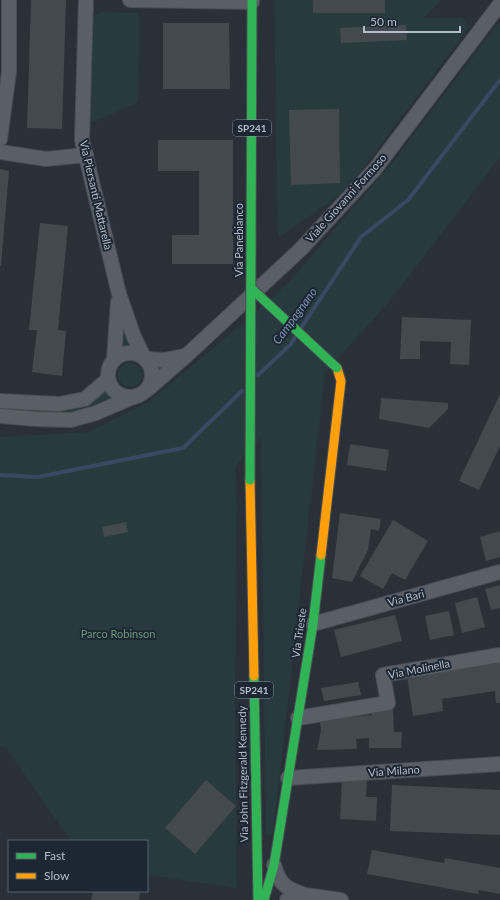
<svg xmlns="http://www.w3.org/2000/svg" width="500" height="900" viewBox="0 0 500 900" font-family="Lato,sans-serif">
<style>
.green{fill:#273a3e}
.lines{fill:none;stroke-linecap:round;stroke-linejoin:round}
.stream{stroke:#384963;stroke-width:4}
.building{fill:#444950}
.street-casing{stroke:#484c53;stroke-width:16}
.fast-casing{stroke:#484c53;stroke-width:11}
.slow-casing{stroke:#484c53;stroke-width:11}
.street{stroke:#5a5e66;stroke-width:14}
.fast{stroke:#30b455;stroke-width:9}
.slow{stroke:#ff9f0a;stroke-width:9}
.fast-bridge-casing{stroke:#484c53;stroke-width:11;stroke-linecap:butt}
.fast-bridge{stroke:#30b455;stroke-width:9}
.labels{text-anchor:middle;stroke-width:4;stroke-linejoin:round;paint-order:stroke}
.shield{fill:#1d2633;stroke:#878f9c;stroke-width:1}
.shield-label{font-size:10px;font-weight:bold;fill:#b4bcc9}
.street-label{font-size:11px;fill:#b4bcc9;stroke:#1d2633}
.park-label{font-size:11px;fill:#6b9a76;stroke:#1d2633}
.water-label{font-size:12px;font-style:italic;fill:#7c92b1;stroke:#1d2633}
</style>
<rect width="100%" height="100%" fill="#2a3038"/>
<g class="green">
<path d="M274,0H441L424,18H462L469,27L360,172L337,197L278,238Z"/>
<path d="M103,12L139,13L138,102L94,122L89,119L92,21C94,15 97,13 103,12Z"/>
<path d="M500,21V157L392,298L325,373L273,832L269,837L266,834L261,438L235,467L237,504L235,689L237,888L147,875V841H71L6,748L0,746V437L89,432L150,401L237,328L287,284L393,162Z"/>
<path d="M121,309L139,352L128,350L119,353Z"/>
<circle cx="130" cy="375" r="12"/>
<path d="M106,385L112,393L121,398L70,415L0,413V404L59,407Z"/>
</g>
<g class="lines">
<g class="stream">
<path d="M301,328L361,237L408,200L500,80"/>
<path d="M258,375L291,344L295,337"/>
<path d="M0,475L38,477L183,448L242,391"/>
</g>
</g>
<g class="building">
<path d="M31,0H66L62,129L27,128Z"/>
<rect x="313" y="0" width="72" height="13"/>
<path d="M163,23H229L230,89H163Z"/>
<path d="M406,25L407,40L341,43L340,28Z"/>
<path d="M339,109L340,183L291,185L289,110Z"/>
<path d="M158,140H233V264H172V235H199V171H158Z"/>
<path d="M0,169L9,171L1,266H0Z"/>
<path d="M40,223L68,226L58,330L66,331L62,376L32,372L37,330H29Z"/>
<path d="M402,317L471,320L469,365L450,364L451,342L420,341V359H400Z"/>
<path d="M500,394V446L479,490L459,481Z"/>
<path d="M381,398L448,403V409L429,428L379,419Z"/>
<path d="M350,444L389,450L386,471L347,465Z"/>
<path d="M340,513L381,519L379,531L371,529L368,550L352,582L332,578Z"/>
<path d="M393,520L428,541L405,580L392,573L383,589L360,576Z"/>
<path d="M126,522L128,532L104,537L102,527Z"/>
<path d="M500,531V557L486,561L480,537Z"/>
<path d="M500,585V608L491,610L485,589Z"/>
<path d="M477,597L485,627L462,633L455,603Z"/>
<path d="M449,611L454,635L430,640L425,616Z"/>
<path d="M395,615L402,641L341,657L334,630Z"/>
<path d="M500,662V703H496L495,691L442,699L443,711L413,716L407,676Z"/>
<path d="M358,682L361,695L324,701L321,688Z"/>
<path d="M393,709L394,732H402L401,748H369V738L356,739L357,749L317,750L321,731L320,720L372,715V711Z"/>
<path d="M342,779L367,780L366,797H377L376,821L340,819Z"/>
<path d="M206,780L236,806L195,854L165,828Z"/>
<path d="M392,785L500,790V835L390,831Z"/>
<path d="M372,850L444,863L445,858L500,868V894L479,890L478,894L367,874Z"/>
<path d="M93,891H131L140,893L139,900H91Z"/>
</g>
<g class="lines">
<defs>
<g id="street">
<path d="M86,0L82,140L119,294L134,337L144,357"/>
<path d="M130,0L252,2"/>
<path d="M0,139L9,72V0"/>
<path d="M0,152L46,159L86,155"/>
<circle cx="130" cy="375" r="22"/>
<path d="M114,359L118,302"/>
<path d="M145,359L164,360L185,356"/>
<path d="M147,390L187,355L301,249L375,169L500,4"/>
<path d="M0,401L59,404L85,399L108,379"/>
<path d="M0,416L36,419L71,420L96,413L133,397"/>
<path d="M313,624L500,572"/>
<path d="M298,718L388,703L383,675L500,655"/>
<path d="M288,778L500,764"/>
<path d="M274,865C280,885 285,888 305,895"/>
<path d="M287,900L305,895L341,900"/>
</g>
<g id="fast">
<path d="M251,255L252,0"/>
<path d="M254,676L258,900"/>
<path d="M264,900L274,865L313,624L321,555"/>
</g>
<g id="slow">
<path d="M250,480L254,676"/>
<path d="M321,555L341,381L337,368"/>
</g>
</defs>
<use href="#street" class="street-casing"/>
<use href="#fast" class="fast-casing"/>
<use href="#slow" class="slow-casing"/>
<use href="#street" class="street"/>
<use href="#fast" class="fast"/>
<use href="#slow" class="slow"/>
<defs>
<g id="fast-bridge">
<path d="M251,288L337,368"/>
<path d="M250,480L251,255"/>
</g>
</defs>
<use href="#fast-bridge" class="fast-bridge-casing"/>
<use href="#fast-bridge" class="fast-bridge"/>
</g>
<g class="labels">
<g class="shield">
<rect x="233" y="120" width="38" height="16" rx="3"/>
<rect x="235" y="682" width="38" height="16" rx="3"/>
</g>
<g class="shield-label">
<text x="252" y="132">SP241</text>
<text x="254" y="694">SP241</text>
</g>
<g class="street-label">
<text transform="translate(96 195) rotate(77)" y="4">Via Piersanti Mattarella</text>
<text transform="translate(346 198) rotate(-48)" y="4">Viale Giovanni Formoso</text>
<text transform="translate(239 240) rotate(-90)" y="4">Via Panebianco</text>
<text transform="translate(406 598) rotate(-15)" y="4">Via Bari</text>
<text transform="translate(299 633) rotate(-82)" y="4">Via Trieste</text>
<text transform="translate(419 669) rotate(-11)" y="4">Via Molinella</text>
<text transform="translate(394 771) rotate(-4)" y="4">Via Milano</text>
<text transform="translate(243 774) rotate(-91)" y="4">Via John Fitzgerald Kennedy</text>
</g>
<g class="park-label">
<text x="118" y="638">Parco Robinson</text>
</g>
<g class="water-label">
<text transform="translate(295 316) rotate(-54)" y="4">Campagnano</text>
</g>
</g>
<rect x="8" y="840" width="140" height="52" fill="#1d2633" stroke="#59626f"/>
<rect x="16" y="853" width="20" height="6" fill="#30b455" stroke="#59626f"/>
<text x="44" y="860" font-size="12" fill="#b4bcc9">Fast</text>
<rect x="16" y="873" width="20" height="6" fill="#ff9f0a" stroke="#59626f"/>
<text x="44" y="880" font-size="12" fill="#b4bcc9">Slow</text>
<path d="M364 26v6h96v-6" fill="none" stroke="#b4bcc9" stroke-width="2"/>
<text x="370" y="26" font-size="12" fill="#b4bcc9" stroke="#1d2633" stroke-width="3" paint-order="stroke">50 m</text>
</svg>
